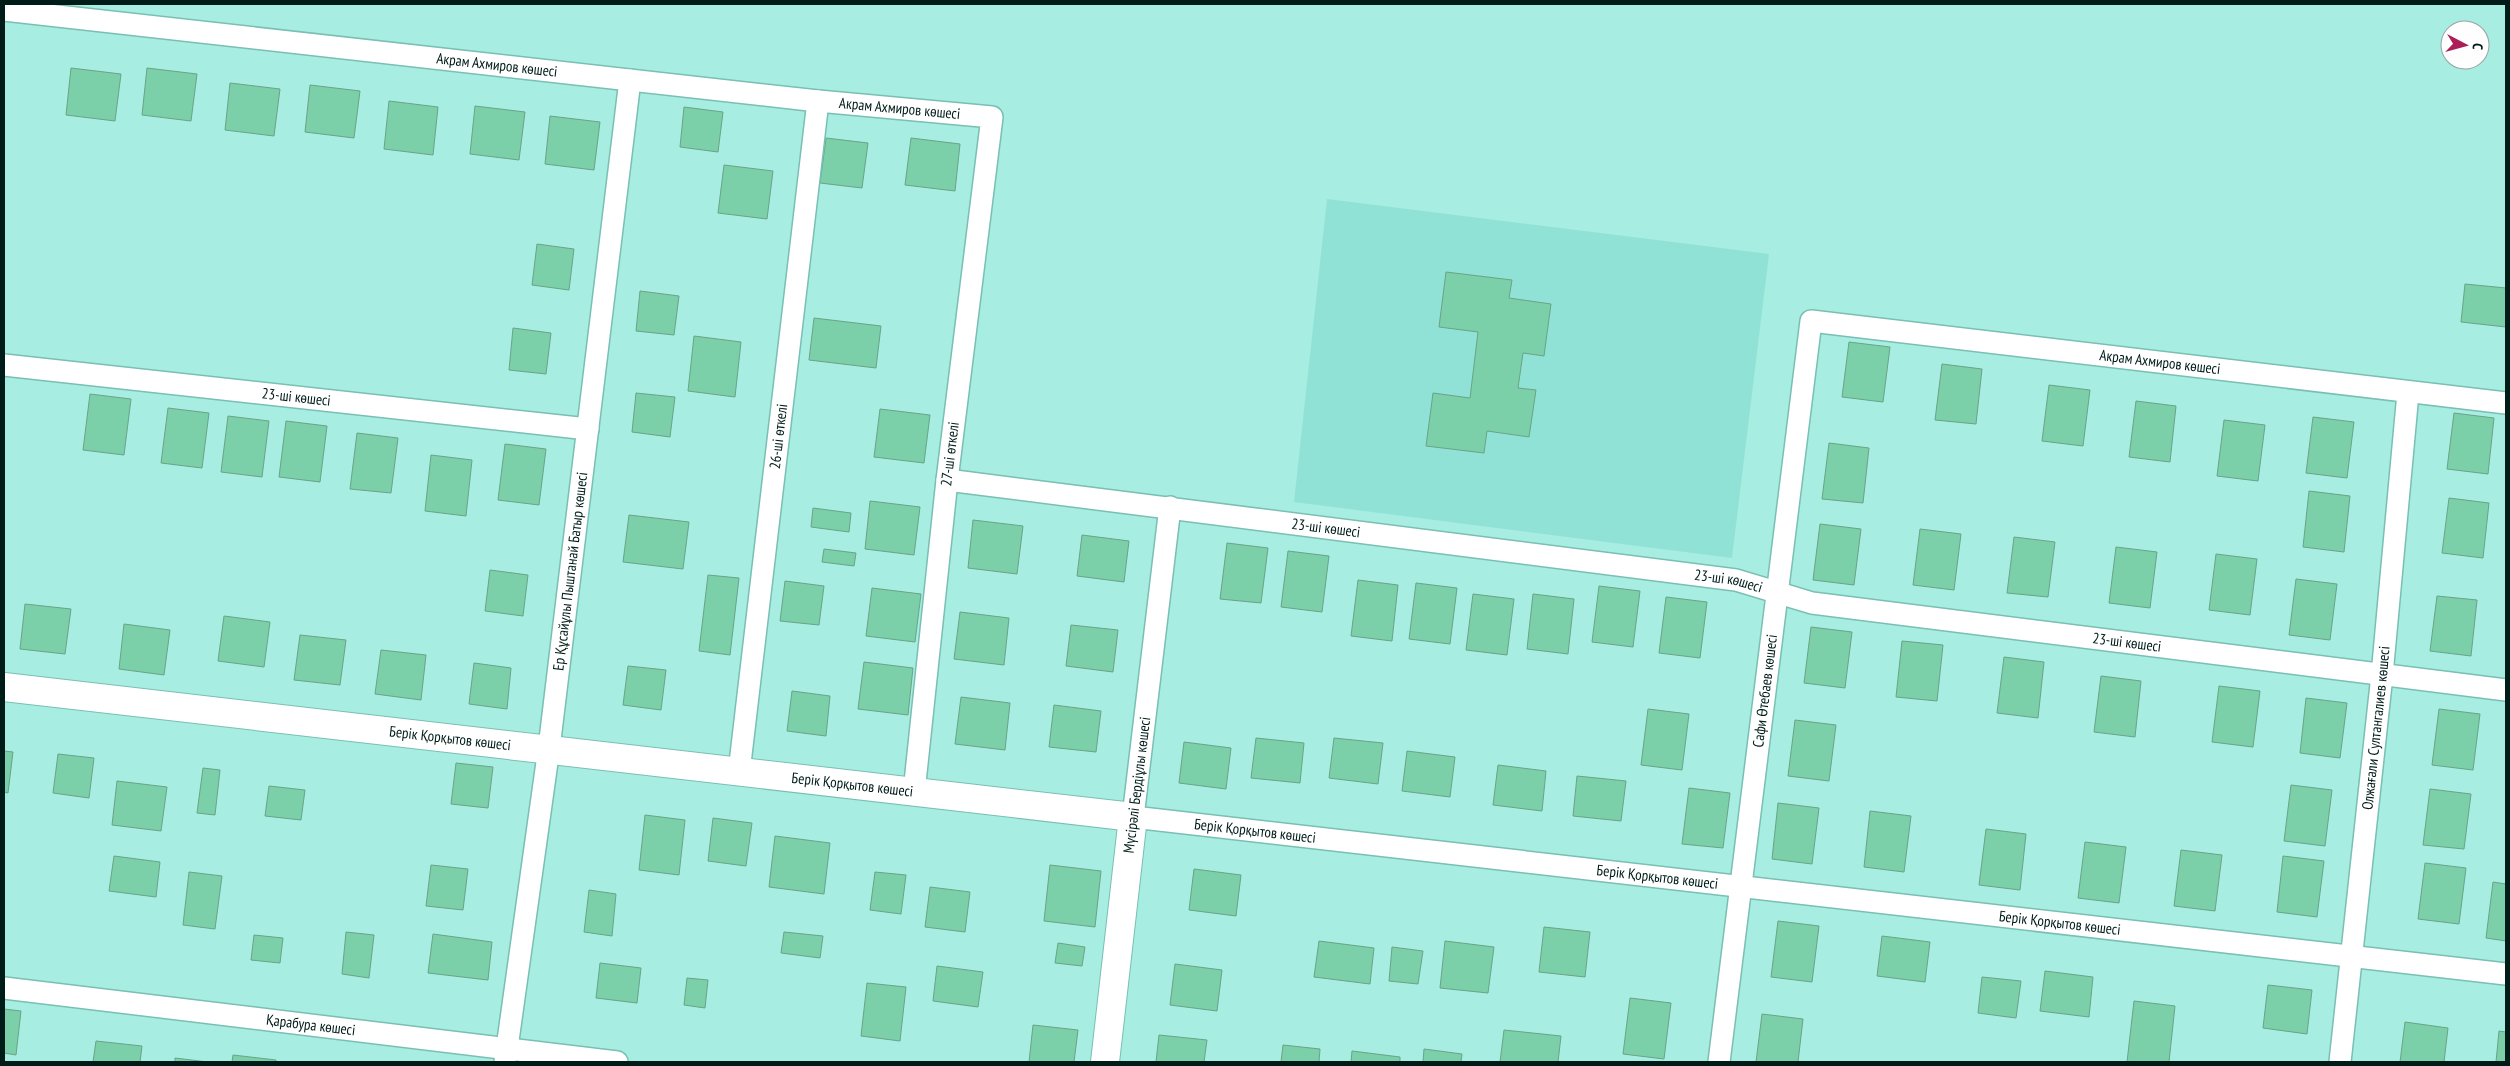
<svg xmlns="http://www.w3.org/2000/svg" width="2510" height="1066" viewBox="0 0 2510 1066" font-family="'PT Sans Narrow',sans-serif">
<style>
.built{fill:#91e2d6}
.building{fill:#7bcfa9;stroke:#6aa388}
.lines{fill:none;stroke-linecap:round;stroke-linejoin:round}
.street-casing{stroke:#79bfb4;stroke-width:24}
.secondary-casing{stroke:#79bfb4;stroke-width:30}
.street{stroke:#fff;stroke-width:21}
.secondary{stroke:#fff;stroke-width:28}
.labels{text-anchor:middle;stroke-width:4;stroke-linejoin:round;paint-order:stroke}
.street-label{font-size:15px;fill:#001c19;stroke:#fefefe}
</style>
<rect width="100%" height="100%" fill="#a7ede2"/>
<path class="built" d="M1327,199L1769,254L1732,558L1294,502Z"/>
<g class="building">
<path d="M71,68L121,74L115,121L66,115Z"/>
<path d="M147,68L197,74L191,121L142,115Z"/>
<path d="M230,83L280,89L274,136L225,130Z"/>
<path d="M310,85L360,91L354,138L305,132Z"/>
<path d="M389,101L438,107L433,155L384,149Z"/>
<path d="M475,106L525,112L519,160L470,154Z"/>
<path d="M684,107L723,112L718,152L680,147Z"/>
<path d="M550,116L600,122L594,170L545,164Z"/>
<path d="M826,138L868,143L862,188L820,183Z"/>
<path d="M911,138L960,144L955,191L905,185Z"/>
<path d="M724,165L773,171L767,219L718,213Z"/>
<path d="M537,244L574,249L569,290L532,285Z"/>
<path d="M1446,272L1512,280L1509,298L1551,304L1544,356L1523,353L1518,388L1536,390L1529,437L1487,431L1484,453L1426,446L1433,393L1470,398L1478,332L1439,327Z"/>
<path d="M2465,284L2506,288V327L2461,322Z"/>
<path d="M640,291L679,296L674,335L636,331Z"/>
<path d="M814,318L881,326L876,368L809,360Z"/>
<path d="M513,328L551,333L546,374L509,370Z"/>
<path d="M694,336L741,342L735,397L688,391Z"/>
<path d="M1849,342L1890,347L1883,402L1842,397Z"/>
<path d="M1942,364L1982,369L1976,424L1935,420Z"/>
<path d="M2049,385L2090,390L2083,446L2042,441Z"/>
<path d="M636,393L675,397L670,437L632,432Z"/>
<path d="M90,394L131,399L124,455L83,450Z"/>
<path d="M2136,401L2176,406L2170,462L2129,457Z"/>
<path d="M168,408L209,413L202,468L161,463Z"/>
<path d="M880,409L930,415L924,463L874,457Z"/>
<path d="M2454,413L2494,418L2488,474L2447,469Z"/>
<path d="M228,416L269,421L262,477L221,472Z"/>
<path d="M2313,417L2354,422L2347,478L2306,473Z"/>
<path d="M2224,420L2265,425L2258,481L2217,476Z"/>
<path d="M286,421L327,426L320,482L279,477Z"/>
<path d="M357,433L398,438L391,493L350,489Z"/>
<path d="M1829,443L1869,448L1863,503L1822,499Z"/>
<path d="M505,444L546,449L539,505L498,500Z"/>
<path d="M431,455L472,460L466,516L425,511Z"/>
<path d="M2309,491L2350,496L2344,552L2303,547Z"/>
<path d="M2449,498L2489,503L2483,558L2442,553Z"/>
<path d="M870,501L920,507L914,555L865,549Z"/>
<path d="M813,508L851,513L849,532L811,527Z"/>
<path d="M629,515L689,522L683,569L623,562Z"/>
<path d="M973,520L1023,526L1017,574L968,568Z"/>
<path d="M1820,524L1861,529L1854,585L1813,580Z"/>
<path d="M1920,529L1961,534L1954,590L1913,585Z"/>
<path d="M1082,535L1129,541L1124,582L1077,576Z"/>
<path d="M2014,537L2055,542L2048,597L2007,593Z"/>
<path d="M1227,543L1268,548L1261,603L1220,599Z"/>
<path d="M2116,547L2157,552L2150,608L2109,603Z"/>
<path d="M824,549L856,553L854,566L822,562Z"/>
<path d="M1288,551L1329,556L1322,612L1281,607Z"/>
<path d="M2216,554L2257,559L2250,615L2209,610Z"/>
<path d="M490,570L528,575L523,616L485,611Z"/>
<path d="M708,575L739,578L730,655L699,651Z"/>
<path d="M2296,579L2337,584L2330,640L2289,635Z"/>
<path d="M1358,580L1398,585L1392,641L1351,636Z"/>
<path d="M785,581L824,586L819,625L780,621Z"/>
<path d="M1416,583L1457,588L1450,644L1409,639Z"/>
<path d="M1599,586L1640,591L1633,647L1592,642Z"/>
<path d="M872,588L921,594L915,642L866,636Z"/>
<path d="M1473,594L1514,599L1507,655L1466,650Z"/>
<path d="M1533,594L1574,599L1568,654L1527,649Z"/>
<path d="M2437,596L2477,600L2471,656L2430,651Z"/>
<path d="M1666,597L1707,602L1700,658L1659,653Z"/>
<path d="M25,604L71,609L65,654L20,649Z"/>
<path d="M960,612L1009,618L1004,665L954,659Z"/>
<path d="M224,616L270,622L264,667L218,661Z"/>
<path d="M124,624L170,630L164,675L119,669Z"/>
<path d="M1071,625L1118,630L1113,672L1066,666Z"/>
<path d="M1811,627L1852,632L1845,688L1804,683Z"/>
<path d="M300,635L346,640L340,685L294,680Z"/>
<path d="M1902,641L1943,645L1937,701L1896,697Z"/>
<path d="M381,650L426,655L421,700L375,694Z"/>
<path d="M2004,657L2044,662L2038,718L1997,713Z"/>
<path d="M864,662L913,668L908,715L858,709Z"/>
<path d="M474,663L511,668L507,709L469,704Z"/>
<path d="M628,666L666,670L661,710L623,705Z"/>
<path d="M2101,676L2141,681L2135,737L2094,732Z"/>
<path d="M2219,686L2260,691L2253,747L2212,742Z"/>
<path d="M792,691L830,696L826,736L787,731Z"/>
<path d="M961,697L1010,703L1005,750L955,744Z"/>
<path d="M2306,698L2347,703L2340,758L2300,753Z"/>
<path d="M1054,705L1101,711L1096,752L1049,747Z"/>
<path d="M1648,709L1689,714L1682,770L1641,765Z"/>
<path d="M2439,709L2480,714L2473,770L2432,765Z"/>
<path d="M1795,720L1836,725L1829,781L1788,776Z"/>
<path d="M1256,738L1304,743L1300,783L1251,778Z"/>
<path d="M1334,738L1383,743L1378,784L1329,778Z"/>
<path d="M1184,742L1231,748L1226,789L1179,783Z"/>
<path d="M4,751L13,752L8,793L4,792Z"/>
<path d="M1407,751L1455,757L1450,797L1402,791Z"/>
<path d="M58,754L94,758L89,798L53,793Z"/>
<path d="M456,763L493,767L488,808L451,804Z"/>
<path d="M1498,765L1546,771L1542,811L1493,805Z"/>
<path d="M203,768L220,770L215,815L197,813Z"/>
<path d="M1577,776L1626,781L1621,821L1573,816Z"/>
<path d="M117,781L167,787L161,831L112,825Z"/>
<path d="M2291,785L2332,790L2325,846L2284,841Z"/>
<path d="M269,786L305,790L301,820L265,816Z"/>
<path d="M1689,788L1730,793L1723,848L1682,844Z"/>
<path d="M2430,789L2471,794L2464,849L2423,845Z"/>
<path d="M1778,803L1819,808L1812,864L1772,859Z"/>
<path d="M1870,811L1911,816L1904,872L1864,867Z"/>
<path d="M645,815L685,820L679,875L639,870Z"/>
<path d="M713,818L752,823L746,866L708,861Z"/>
<path d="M1986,829L2026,834L2020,890L1979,885Z"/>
<path d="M775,836L830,843L824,894L769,887Z"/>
<path d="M2085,842L2126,847L2119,903L2078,898Z"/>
<path d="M2181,850L2222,855L2215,911L2174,906Z"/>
<path d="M114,856L160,862L156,897L109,891Z"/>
<path d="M2283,856L2324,861L2317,917L2277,912Z"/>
<path d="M2425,863L2466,868L2459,924L2418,919Z"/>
<path d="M431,865L468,869L463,910L426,906Z"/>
<path d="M1050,865L1101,871L1095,927L1044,921Z"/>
<path d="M1194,869L1241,875L1236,916L1189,910Z"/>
<path d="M189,872L222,876L215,929L183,925Z"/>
<path d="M875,872L906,875L901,914L870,910Z"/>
<path d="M2493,882L2506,884V941L2486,938Z"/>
<path d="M930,887L970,892L965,932L925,927Z"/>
<path d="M589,890L616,894L612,936L584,932Z"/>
<path d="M1778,921L1819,926L1812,982L1771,977Z"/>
<path d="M1544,927L1590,932L1585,977L1539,972Z"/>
<path d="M346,932L374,935L369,978L342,974Z"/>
<path d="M784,932L823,936L820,958L781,953Z"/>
<path d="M433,934L492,942L488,980L428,973Z"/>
<path d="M254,935L283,938L280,963L251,960Z"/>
<path d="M1882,936L1930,942L1925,982L1877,976Z"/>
<path d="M1319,941L1374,948L1370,984L1314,977Z"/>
<path d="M1445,941L1494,947L1488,993L1440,988Z"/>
<path d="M1058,943L1085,947L1082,966L1055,963Z"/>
<path d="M1392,947L1423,951L1418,984L1389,981Z"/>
<path d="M600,963L641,968L637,1003L596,998Z"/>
<path d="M1175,964L1222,970L1217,1011L1170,1005Z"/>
<path d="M937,966L983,972L978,1007L933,1001Z"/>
<path d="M2045,971L2093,977L2089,1017L2040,1011Z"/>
<path d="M1982,977L2021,981L2016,1018L1978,1013Z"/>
<path d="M687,978L708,980L705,1008L684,1005Z"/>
<path d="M867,983L906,987L900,1041L861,1036Z"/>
<path d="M2268,985L2312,990L2307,1034L2263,1028Z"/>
<path d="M1630,998L1671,1003L1664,1059L1623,1054Z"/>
<path d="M2134,1001L2175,1006L2169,1062H2127Z"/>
<path d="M4,1009L21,1011L16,1055L4,1053Z"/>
<path d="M1762,1014L1803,1019L1798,1062H1756Z"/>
<path d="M2405,1022L2448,1028L2444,1062H2400Z"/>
<path d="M1033,1025L1078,1030L1074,1062H1029Z"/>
<path d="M1504,1030L1561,1036L1558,1062H1500Z"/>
<path d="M2499,1031L2506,1032V1062H2496Z"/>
<path d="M1159,1035L1207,1040L1204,1062H1156Z"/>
<path d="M96,1041L142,1046L140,1062H93Z"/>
<path d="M1283,1045L1320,1049L1319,1062H1281Z"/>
<path d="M1424,1049L1462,1054L1461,1062H1423Z"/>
<path d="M1352,1051L1400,1057V1062H1351Z"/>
<path d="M233,1055L276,1060V1062H232Z"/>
<path d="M175,1058L208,1062H175Z"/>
</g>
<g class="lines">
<defs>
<g id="street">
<path id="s1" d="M4,10L818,101L992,117L947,480L914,792"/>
<path id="s2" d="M4,365L588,429"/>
<path id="s3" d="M947,480L1736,580L1812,603L2506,690"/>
<path id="s4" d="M1170,507L1133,817L2506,974"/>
<path id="s5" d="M739,772L818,101"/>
<path id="s6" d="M4,988L617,1062"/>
<path id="s7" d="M505,1062L549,748L630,80"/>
<path id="s8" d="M1719,1062L1811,321L2506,403"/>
<path id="s9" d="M2340,1062L2382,675L2408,393"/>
</g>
<g id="secondary">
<path id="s10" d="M4,687L1133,817L1105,1062"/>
</g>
</defs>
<use href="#street" class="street-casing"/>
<use href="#secondary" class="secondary-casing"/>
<use href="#street" class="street"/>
<use href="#secondary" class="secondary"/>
</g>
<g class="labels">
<g class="street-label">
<text dy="5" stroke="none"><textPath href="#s1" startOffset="496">Акрам Ахмиров көшесі</textPath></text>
<text dy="5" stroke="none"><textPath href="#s1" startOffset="901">Акрам Ахмиров көшесі</textPath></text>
<text dy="5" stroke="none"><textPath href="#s8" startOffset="1098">Акрам Ахмиров көшесі</textPath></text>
<text dy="5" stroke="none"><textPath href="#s2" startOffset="294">23-шi көшесi</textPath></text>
<text dy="5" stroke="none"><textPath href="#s5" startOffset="338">26-ші өткелі</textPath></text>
<text transform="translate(950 454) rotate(-83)" y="5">27-ші өткелі</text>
<text dy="5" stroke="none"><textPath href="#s3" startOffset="382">23-шi көшесi</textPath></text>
<text dy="5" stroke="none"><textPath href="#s7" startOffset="495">Ер Құсайұлы Пыштанай Батыр көшесі</textPath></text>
<text dy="5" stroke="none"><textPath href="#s3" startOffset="788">23-шi көшесi</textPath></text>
<text dy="5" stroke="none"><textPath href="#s3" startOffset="1192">23-шi көшесi</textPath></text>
<text dy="5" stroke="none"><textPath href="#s8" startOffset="374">Сафи Өтебаев көшесі</textPath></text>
<text dy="5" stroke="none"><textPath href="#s9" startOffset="336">Олжағали Султангалиев көшесі</textPath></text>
<text dy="5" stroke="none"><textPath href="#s10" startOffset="449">Берік Қорқытов көшесі</textPath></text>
<text dy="5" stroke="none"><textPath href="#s10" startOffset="854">Берік Қорқытов көшесі</textPath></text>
<text transform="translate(1137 785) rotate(-83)" y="5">Мүсірәлі Бердіұлы көшесі</text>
<text dy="5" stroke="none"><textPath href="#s4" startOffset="435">Берік Қорқытов көшесі</textPath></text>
<text dy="5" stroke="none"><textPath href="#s4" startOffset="840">Берік Қорқытов көшесі</textPath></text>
<text dy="5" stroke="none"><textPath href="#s4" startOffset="1245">Берік Қорқытов көшесі</textPath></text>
<text dy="5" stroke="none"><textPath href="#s6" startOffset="309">Қарабура көшесі</textPath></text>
</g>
</g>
<rect width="2510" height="1066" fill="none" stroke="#001c19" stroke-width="10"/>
<g transform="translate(2465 45) rotate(96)"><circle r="24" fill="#fefefe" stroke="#98a4a2"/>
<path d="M0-4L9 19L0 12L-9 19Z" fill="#ad1d57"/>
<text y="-8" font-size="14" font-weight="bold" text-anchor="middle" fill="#001c19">С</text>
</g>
</svg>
